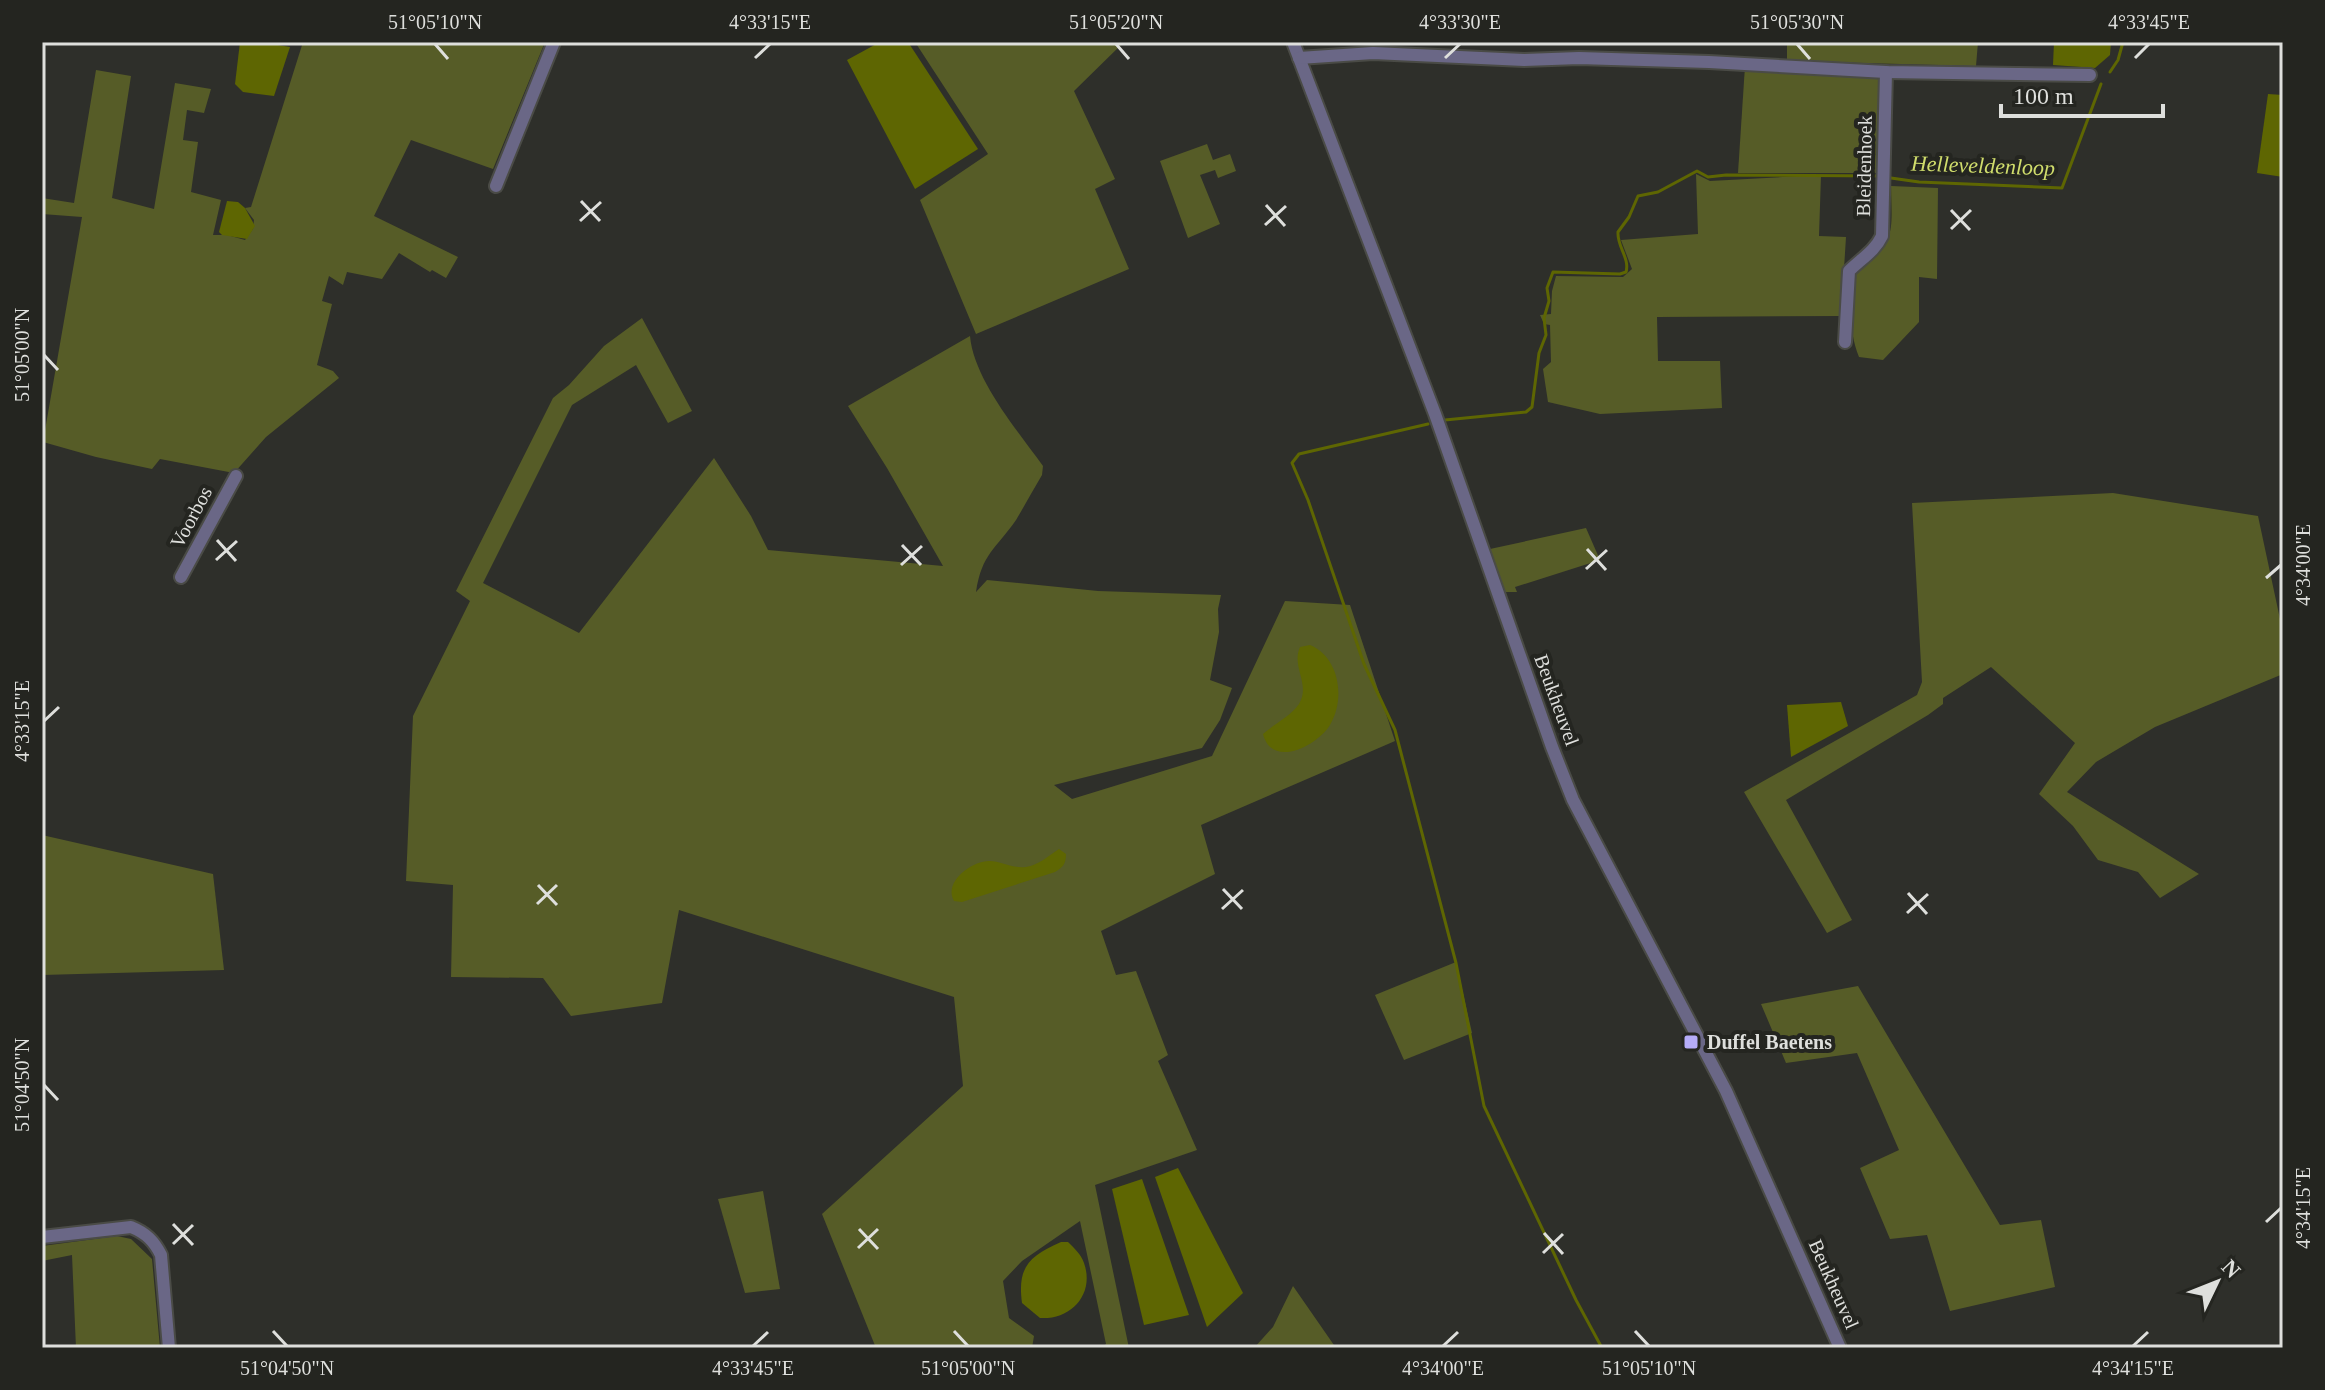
<svg xmlns="http://www.w3.org/2000/svg" width="2325" height="1390" viewBox="0 0 2325 1390" font-family="Georgia,serif">
<style>
.green{fill:#565c27}
.water{fill:#5e6602}
.lines{fill:none;stroke-linecap:round;stroke-linejoin:round}
.stream{stroke:#5e6602;stroke-width:3}
.minor-casing{stroke:#4a4b46;stroke-width:16}
.minor{stroke:#6a6786;stroke-width:12}
.ticks{fill:none;stroke:#dedfdc;stroke-width:3}
.poi-dot{fill:#b5acf8;stroke:#242520;stroke-width:3}
.labels{text-anchor:middle;stroke-width:8;stroke-linejoin:round;paint-order:stroke}
.street-label{font-size:20px;fill:#dedfdc;stroke:#242520}
.poi-label{font-size:20px;font-weight:bold;fill:#dedfdc;stroke:#242520;text-anchor:start}
.water-label{font-size:22px;font-style:italic;fill:#d0dd6c;stroke:#242520}
.neatline{fill:none;stroke:#dedfdc;stroke-width:3}
.ticks-label{font-size:20px;text-anchor:middle;fill:#dedfdc}
</style>
<rect width="100%" height="100%" fill="#2e2f2a"/>
<g class="green">
<path d="M303,42H545L493,169L411,140L374,216L458,257L446,278L432,270L430,272L399,253L382,279L347,272L343,285L329,276L322,301L332,304L317,365L333,371L339,378L266,437L234,473L160,459L152,469L96,457L43,442L82,217L42,214V198L74,203L96,70L131,76L112,198L154,209L175,83L211,89L204,113L187,110L183,140L198,142L191,192L221,200L213,235H227L245,240L253,229L254,220L245,208L251,207Z"/>
<path d="M915,42H1124L1074,91L1115,179L1095,189L1129,269L976,334L920,200L988,154Z"/>
<path d="M1787,42H1978L1976,66L1787,61Z"/>
<path d="M1745,66L1877,75L1883,83L1880,173H1738Z"/>
<path d="M1207,144L1213,160L1230,154L1236,171L1218,178L1215,170L1200,175L1220,224L1188,238L1160,161Z"/>
<path d="M1696,174L1710,181L1821,175L1819,236L1846,237L1841,316L1657,317L1658,361H1720L1722,408L1600,414L1548,402L1543,369L1551,362L1550,325L1544,324L1540,315L1551,314L1552,291L1556,276L1623,277L1632,269L1621,240L1698,234Z"/>
<path d="M1891,186L1938,188L1937,279L1919,277V322L1883,360L1859,357C1848,330 1850,301 1855,272C1896,238 1892,238 1891,186Z"/>
<path d="M642,318L692,411L668,423L636,365L572,405L483,583L579,633L714,458L751,516L768,550L943,566L887,468L848,406L970,336C974,380 1018,431 1043,466L1042,475C1033,490 1025,505 1016,520C996,549 982,553 976,592L987,580L1098,591L1221,595L1218,609L1219,632L1210,680L1232,688L1220,720L1202,748L1054,785L1072,799L1212,756L1285,601L1350,605L1395,741L1201,825L1215,874L1101,931L1116,975L1136,971L1168,1055L1158,1061L1197,1150L1095,1185L1129,1348H1102L1106,1344L1080,1221L1022,1261L1003,1281L1009,1318L1034,1336L1032,1348H876L822,1214L963,1086L954,997L679,910L662,1003L571,1016L543,978L451,977L453,885L406,881L413,716L470,601L456,591L553,398L569,385L604,346Z"/>
<path d="M2113,493L2258,516L2283,633V674L2155,727L2096,762L2067,792L2199,874L2160,898L2138,872L2098,860L2073,826L2039,794L2075,743L1991,667L1943,698V704L1928,715L1786,800L1852,920L1827,933L1744,792L1917,695L1922,682L1912,503Z"/>
<path d="M1586,528L1600,560L1515,587L1517,592H1504L1490,549Z"/>
<path d="M42,835L213,874L224,970L42,975Z"/>
<path d="M1456,962L1472,1033L1404,1060L1375,995Z"/>
<path d="M1858,986L2000,1225L2041,1220L2055,1287L1950,1311L1927,1235L1890,1239L1860,1168L1899,1150L1857,1053L1786,1063L1761,1004Z"/>
<path d="M763,1191L780,1289L745,1293L718,1199Z"/>
<path d="M117,1236L131,1239L152,1259L160,1348H76L72,1255L42,1261V1246Z"/>
<path d="M1293,1286L1336,1348H1254L1273,1327Z"/>
</g>
<g class="water">
<path d="M240,42H260L290,47L274,96L243,92L235,84Z"/>
<path d="M880,42H908L978,149L915,189L847,60Z"/>
<path d="M2054,42H2111L2110,55L2095,68L2053,65Z"/>
<path d="M2268,94L2283,95V177L2257,173Z"/>
<path d="M227,201L238,202L245,208L255,226L247,239L222,235L219,232Z"/>
<path d="M1310,645C1339,657 1346,698 1330,725C1317,746 1272,769 1263,734C1274,724 1291,716 1299,704C1311,684 1291,667 1300,647Z"/>
<path d="M1841,702L1848,726L1791,757L1787,705Z"/>
<path d="M1059,849L1066,854C1066,864 1063,867 1055,872L962,902L954,901C943,882 972,861 989,861C1002,861 1013,869 1026,867C1039,865 1048,856 1059,849Z"/>
<path d="M1178,1168L1243,1293L1207,1327L1155,1177Z"/>
<path d="M1142,1179L1189,1315L1144,1325L1112,1189Z"/>
<path d="M1061,1242H1068C1074,1248 1081,1254 1084,1263C1095,1294 1071,1320 1040,1318L1022,1303C1017,1266 1030,1256 1061,1242Z"/>
</g>
<g class="lines">
<g class="stream">
<path d="M2110,72L2118,60L2123,42"/>
<path d="M1891,178L1919,182L2062,188L2101,84"/>
<path d="M1445,420L1526,412L1532,407L1539,353L1546,335L1544,318L1549,301L1547,288L1553,272L1620,274L1626,272C1630,258 1617,247 1618,232L1629,217L1638,196L1658,192L1697,171L1708,177L1726,175L1879,176"/>
<path d="M1428,424L1299,454L1292,463L1308,500L1364,664L1395,730L1456,963L1484,1106L1576,1300L1602,1348"/>
</g>
<defs>
<g id="minor">
<path d="M1293,42L1435,414L1552,747L1573,800L1726,1091L1840,1348"/>
<path d="M1299,58L1373,53L1524,60L1579,58L1709,62L1886,72L2090,75"/>
<path d="M496,186L554,42"/>
<path d="M1845,342L1849,271C1861,259 1875,251 1882,236L1886,72"/>
<path d="M181,577L236,476"/>
<path d="M42,1237L131,1227C146,1233 154,1241 161,1255L169,1348"/>
</g>
</defs>
<use href="#minor" class="minor-casing"/>
<use href="#minor" class="minor"/>
</g>
<path class="ticks" d="M435,44L448,59M1116,44L1129,59M1797,44L1810,59M755,58L770,44M1445,58L1460,44M2135,58L2149,44M581,201L600,221M1266,205L1285,226M1951,210L1970,230M580,221L601,202M1265,225L1286,206M1951,229L1971,210M44,355L58,370M217,540L236,561M902,545L921,565M1587,549L1606,570M216,560L237,541M901,565L922,546M1586,569L1607,550M2266,578L2281,565M44,721L59,707M538,885L557,905M1223,889L1242,909M1908,893L1927,914M537,904L557,885M1222,909L1243,890M1907,913L1928,894M44,1085L58,1100M2266,1222L2281,1208M173,1224L193,1245M859,1229L878,1249M1544,1233L1563,1254M173,1244L193,1225M858,1248L878,1229M1543,1253L1563,1234M273,1331L287,1346M954,1331L968,1346M1635,1331L1649,1346M753,1346L768,1332M1443,1346L1458,1332M2133,1346L2148,1332"/>
<rect class="poi-dot" x="1683" y="1034" width="16" height="16" rx="4"/>
<g class="labels">
<g class="street-label">
<text transform="translate(1864 166) rotate(-89)" y="7">Bleidenhoek</text>
<text transform="translate(191 517) rotate(-62)" y="7">Voorbos</text>
<text transform="translate(1557 700) rotate(70)" y="7">Beukheuvel</text>
<text transform="translate(1834 1284) rotate(66)" y="7">Beukheuvel</text>
</g>
<g class="poi-label">
<text x="1707" y="1049">Duffel Baetens</text>
</g>
<g class="water-label">
<text transform="translate(1983 165) rotate(2)" y="8">Helleveldenloop</text>
</g>
</g>
<rect width="2325" height="1390" fill="none" stroke="#242520" stroke-width="88"/>
<g transform="translate(2217 1282) rotate(47)" stroke="#242520" stroke-width="6" paint-order="stroke">
<path d="M0-6L14 30L0 20L-14 30Z" fill="#dedfdc"/>
<text y="-12" font-size="22" font-weight="bold" text-anchor="middle" fill="#dedfdc">N</text>
</g>
<path d="M2001 104v12h162v-12" fill="none" stroke="#dedfdc" stroke-width="4"/>
<text x="2013" y="104" font-size="24" fill="#dedfdc" stroke="#242520" stroke-width="6" paint-order="stroke">100 m</text>
<rect x="44" y="44" width="2237" height="1302" class="neatline"/>
<g class="ticks-label">
<text x="435" y="29">51°05'10"N</text>
<text x="770" y="29">4°33'15"E</text>
<text x="1116" y="29">51°05'20"N</text>
<text x="1460" y="29">4°33'30"E</text>
<text x="1797" y="29">51°05'30"N</text>
<text x="2149" y="29">4°33'45"E</text>
<text transform="translate(22 355) rotate(-90)" y="7">51°05'00"N</text>
<text transform="translate(2303 565) rotate(-90)" y="7">4°34'00"E</text>
<text transform="translate(22 721) rotate(-90)" y="7">4°33'15"E</text>
<text transform="translate(22 1085) rotate(-90)" y="7">51°04'50"N</text>
<text transform="translate(2303 1208) rotate(-90)" y="7">4°34'15"E</text>
<text x="287" y="1375">51°04'50"N</text>
<text x="753" y="1375">4°33'45"E</text>
<text x="968" y="1375">51°05'00"N</text>
<text x="1443" y="1375">4°34'00"E</text>
<text x="1649" y="1375">51°05'10"N</text>
<text x="2133" y="1375">4°34'15"E</text>
</g>
</svg>
